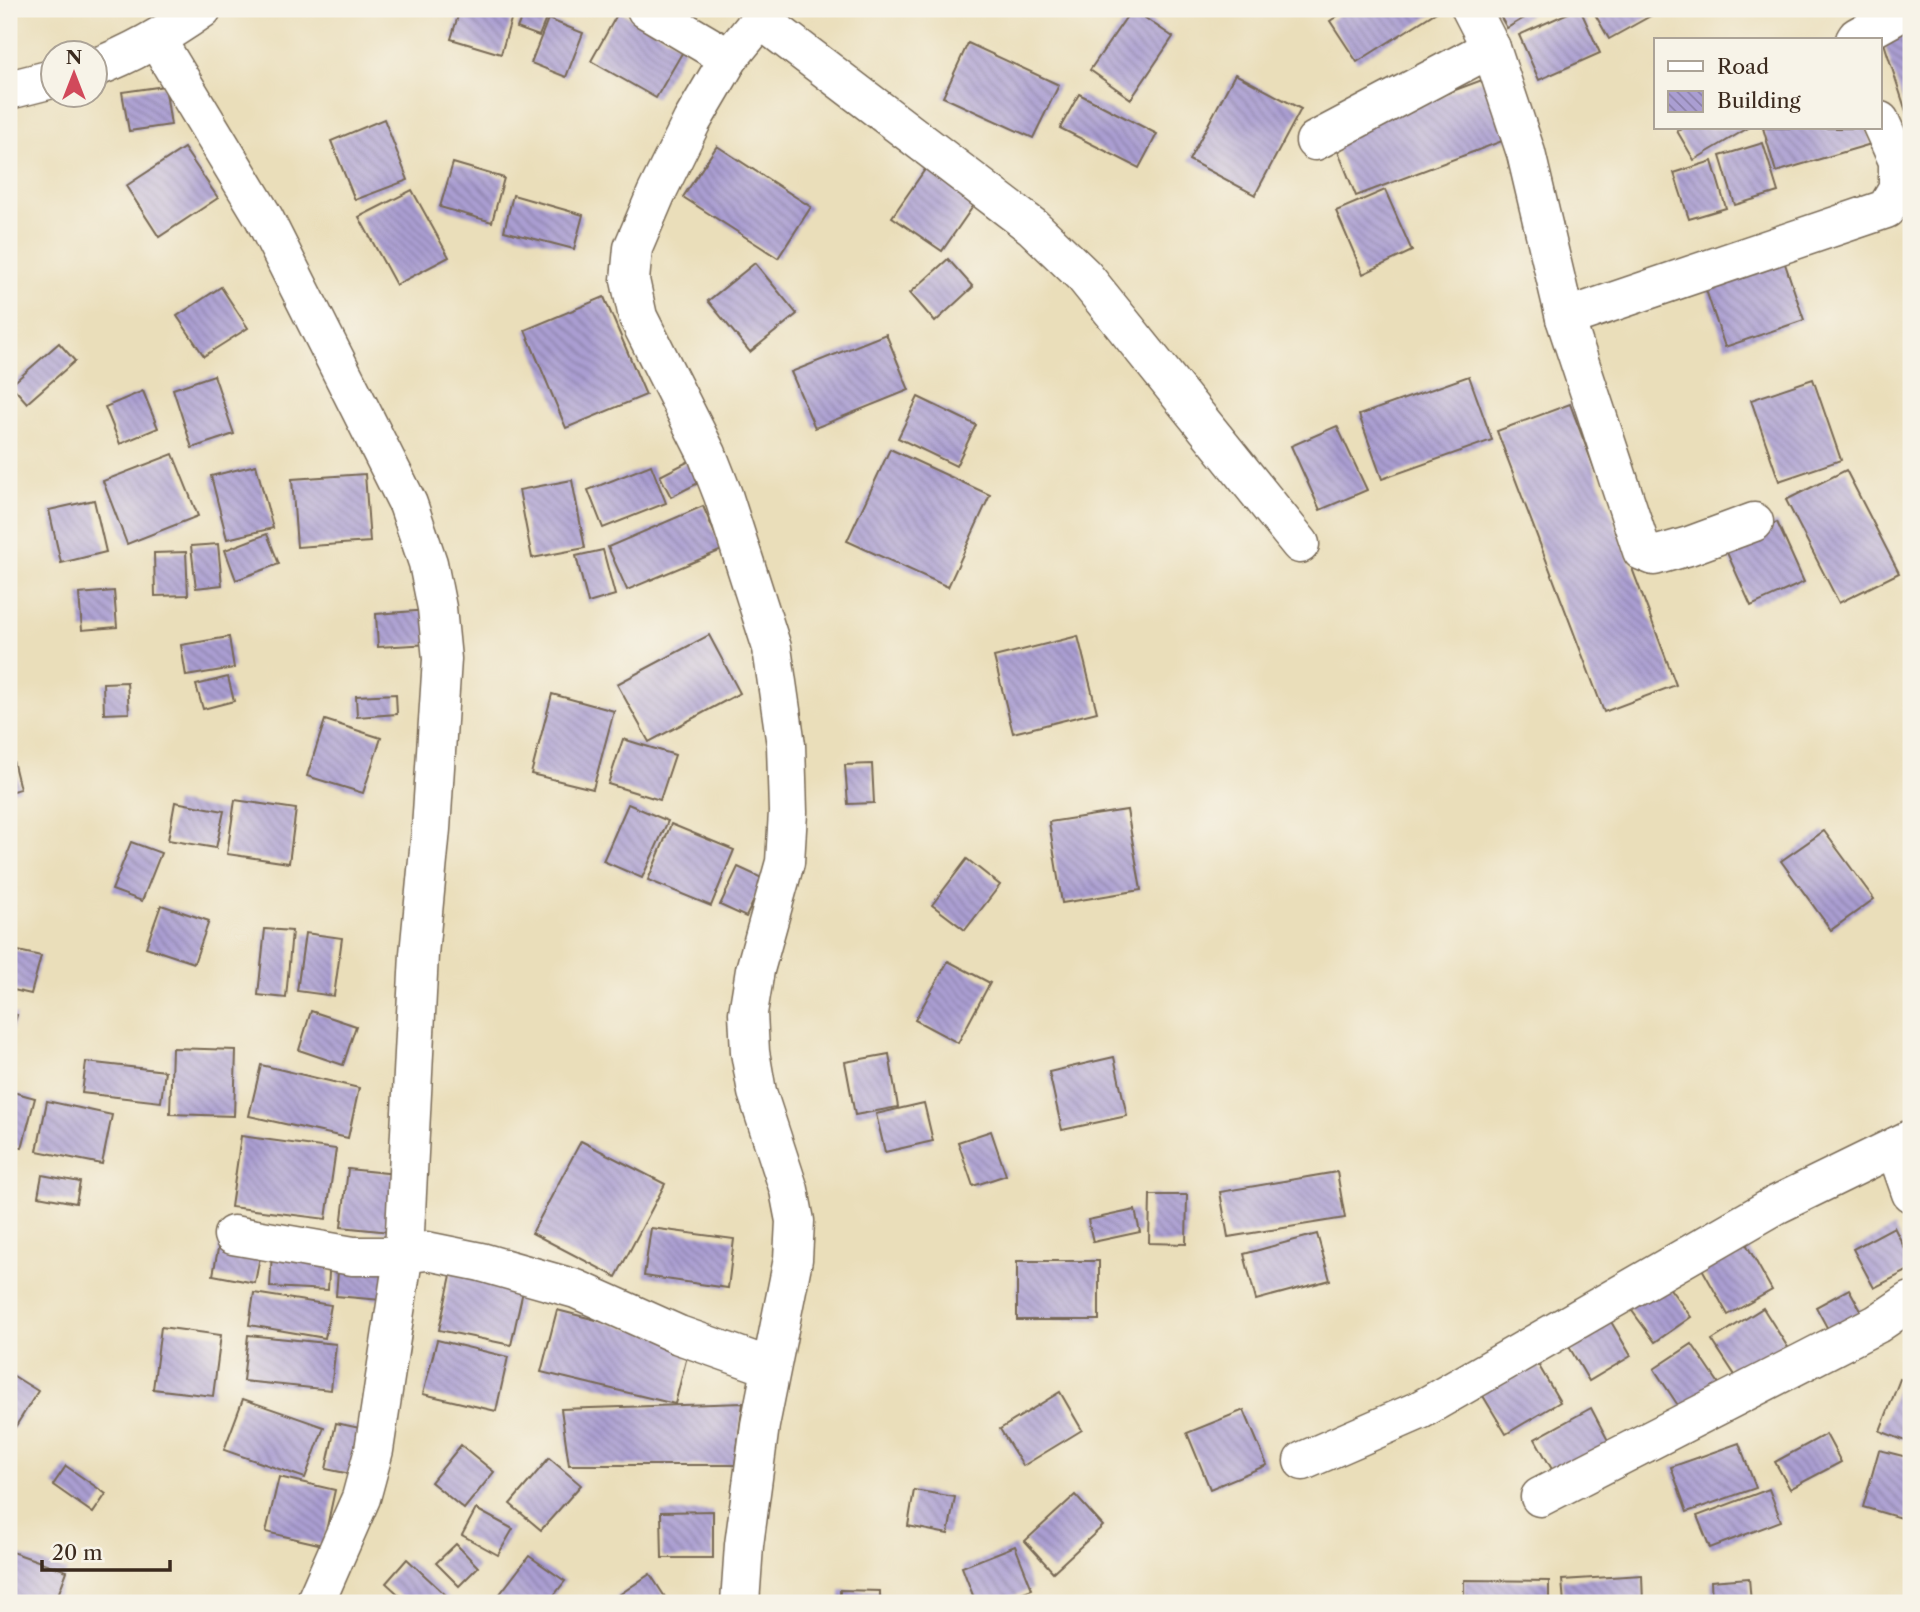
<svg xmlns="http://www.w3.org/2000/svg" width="1920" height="1612" viewBox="0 0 1920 1612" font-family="'Libre Caslon Text',serif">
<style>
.building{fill:url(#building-back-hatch)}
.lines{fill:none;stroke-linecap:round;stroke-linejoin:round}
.street-casing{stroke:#786955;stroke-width:41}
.secondary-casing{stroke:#786955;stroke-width:41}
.street{stroke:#fff;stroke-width:38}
.secondary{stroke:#fff;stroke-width:38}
</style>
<defs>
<pattern id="building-back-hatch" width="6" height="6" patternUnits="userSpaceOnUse" patternTransform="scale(1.75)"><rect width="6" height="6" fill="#aa9ed2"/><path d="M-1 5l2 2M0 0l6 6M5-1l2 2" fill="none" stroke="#8c81aa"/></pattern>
</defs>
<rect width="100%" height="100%" fill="#f7f3e8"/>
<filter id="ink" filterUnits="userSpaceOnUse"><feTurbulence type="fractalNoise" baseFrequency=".0143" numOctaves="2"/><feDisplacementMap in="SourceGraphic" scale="14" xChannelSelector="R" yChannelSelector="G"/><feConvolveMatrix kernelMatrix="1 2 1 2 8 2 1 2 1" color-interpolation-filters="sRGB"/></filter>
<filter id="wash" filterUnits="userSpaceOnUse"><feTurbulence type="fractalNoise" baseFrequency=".00686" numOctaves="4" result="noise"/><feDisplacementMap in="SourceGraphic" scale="28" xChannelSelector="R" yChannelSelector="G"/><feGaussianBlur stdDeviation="1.57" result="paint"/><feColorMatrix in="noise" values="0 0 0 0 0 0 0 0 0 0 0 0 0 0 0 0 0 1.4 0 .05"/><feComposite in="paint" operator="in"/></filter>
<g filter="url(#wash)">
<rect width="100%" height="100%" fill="#eadeba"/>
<g id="blocks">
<g class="building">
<path d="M460,9H514L501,54L451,39Z"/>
<path d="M525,9H550L539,36L517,28Z"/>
<path d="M1132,9L1173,37L1131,99L1090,70Z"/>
<path d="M1348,9H1441L1357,62L1330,21Z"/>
<path d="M1496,9H1539L1507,28Z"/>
<path d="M1577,9H1580L1600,53L1539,80L1519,35Z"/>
<path d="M1592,9H1663L1609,39Z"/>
<path d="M619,11L685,48L656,98L591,61Z"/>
<path d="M548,19L583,33L566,77L531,63Z"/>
<path d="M1911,28V127L1882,37Z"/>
<path d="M968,43L1059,85L1033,138L943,97Z"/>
<path d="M1235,74L1301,109L1255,195L1189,160Z"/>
<path d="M1490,77L1513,137L1356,196L1332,136Z"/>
<path d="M165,86L171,125L129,131L122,92Z"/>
<path d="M1079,94L1157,134L1139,168L1060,128Z"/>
<path d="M384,119L408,180L355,200L331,141Z"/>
<path d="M1683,128H1748L1694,160L1677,131Z"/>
<path d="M1763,128H1867L1871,144L1776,172Z"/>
<path d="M1763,143L1778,192L1735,205L1720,156Z"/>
<path d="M717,146L811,207L778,258L683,197Z"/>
<path d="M184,148L218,198L159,237L126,186Z"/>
<path d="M933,158L983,192L942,251L892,217Z"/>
<path d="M1712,161L1726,208L1689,219L1674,173Z"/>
<path d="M453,163L504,178L492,222L440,207Z"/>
<path d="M412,190L449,257L396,285L359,217Z"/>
<path d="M1385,190L1412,251L1363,274L1336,211Z"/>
<path d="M513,195L583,215L574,249L504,231Z"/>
<path d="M1781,252L1804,320L1725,347L1702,278Z"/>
<path d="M948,259L973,287L935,322L910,293Z"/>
<path d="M755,263L797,314L750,352L708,301Z"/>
<path d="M221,287L248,328L204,356L177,316Z"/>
<path d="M604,297L646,395L566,428L525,330Z"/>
<path d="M886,334L909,390L815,428L791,372Z"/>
<path d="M59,343L75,361L27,403L11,385Z"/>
<path d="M214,375L234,434L192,448L173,389Z"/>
<path d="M1469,376L1492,440L1382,479L1359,415Z"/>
<path d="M1813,379L1841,460L1779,481L1751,400Z"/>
<path d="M143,391L158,428L120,444L105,407Z"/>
<path d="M918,397L976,425L956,466L898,438Z"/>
<path d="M1570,404L1676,685L1604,712L1497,431Z"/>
<path d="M1337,426L1367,490L1320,510L1291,446Z"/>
<path d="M890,449L990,495L948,587L847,541Z"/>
<path d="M173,454L198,516L127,544L103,481Z"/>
<path d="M699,456L710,477L671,497L660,476Z"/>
<path d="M256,465L273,528L227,539L211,476Z"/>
<path d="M651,465L666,503L603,528L588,490Z"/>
<path d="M1846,470L1899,573L1839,603L1786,500Z"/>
<path d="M365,474L370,542L297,547L292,479Z"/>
<path d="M572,480L585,548L532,558L519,490Z"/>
<path d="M94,500L106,552L61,563L49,510Z"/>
<path d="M703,506L722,550L627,590L608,547Z"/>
<path d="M1777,522L1804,582L1751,606L1724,546Z"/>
<path d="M267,534L279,564L236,580L225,550Z"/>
<path d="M218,544L222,585L196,588L191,546Z"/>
<path d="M603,550L615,595L588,603L576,556Z"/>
<path d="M186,552L188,595L155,596L154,553Z"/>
<path d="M114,591L117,627L82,630L79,594Z"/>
<path d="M429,610L431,644L378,647L376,614Z"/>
<path d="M709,635L740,693L649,742L617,684Z"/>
<path d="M1078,636L1097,712L1013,733L994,657Z"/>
<path d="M229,637L234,668L186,676L181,645Z"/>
<path d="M228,677L234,701L203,709L196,685Z"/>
<path d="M127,682L129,713L104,714L103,683Z"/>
<path d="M396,694L397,714L357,717L356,696Z"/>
<path d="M552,694L614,711L593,789L531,774Z"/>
<path d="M325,720L381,738L363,793L307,776Z"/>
<path d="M623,739L675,755L660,800L608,784Z"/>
<path d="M9,744L20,789L9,792Z"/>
<path d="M872,764L874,803L848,804L845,765Z"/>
<path d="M235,800L296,809L289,863L227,854Z"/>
<path d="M175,802L224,811L216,848L168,840Z"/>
<path d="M628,804L668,821L642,878L603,861Z"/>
<path d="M1127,810L1141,890L1062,903L1049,822Z"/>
<path d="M671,824L734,850L711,906L648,880Z"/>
<path d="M1824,831L1874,899L1831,930L1781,861Z"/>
<path d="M131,842L161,853L142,901L112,890Z"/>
<path d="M967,859L1000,885L965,930L932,905Z"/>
<path d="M738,867L764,879L746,917L720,905Z"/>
<path d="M161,905L209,921L194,963L146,947Z"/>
<path d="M265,929L292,931L286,998L258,995Z"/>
<path d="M305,933L342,938L334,996L297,991Z"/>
<path d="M9,949L41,956L31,994L9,989Z"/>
<path d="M948,961L990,983L958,1043L915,1020Z"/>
<path d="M311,1011L356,1026L343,1065L299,1050Z"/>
<path d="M9,1013L17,1015L9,1039Z"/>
<path d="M172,1048L236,1050L234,1116L170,1114Z"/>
<path d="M889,1054L898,1107L855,1115L845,1062Z"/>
<path d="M1114,1057L1127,1116L1062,1130L1049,1072Z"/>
<path d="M86,1062L165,1071L161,1102L82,1093Z"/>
<path d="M261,1065L359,1088L348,1138L249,1116Z"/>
<path d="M9,1091L35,1098L22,1148L9,1145Z"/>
<path d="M47,1101L112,1115L102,1164L37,1151Z"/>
<path d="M924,1103L933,1141L885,1152L876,1114Z"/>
<path d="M991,1131L1006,1175L973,1186L958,1142Z"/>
<path d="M241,1136L336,1149L326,1219L231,1207Z"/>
<path d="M581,1141L665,1184L616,1277L532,1233Z"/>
<path d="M348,1169L396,1174L390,1232L341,1227Z"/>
<path d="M1337,1172L1345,1218L1228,1237L1220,1192Z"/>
<path d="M42,1175L80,1182L76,1203L38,1196Z"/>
<path d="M1150,1195H1187L1186,1244L1149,1243Z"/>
<path d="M1135,1210L1140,1232L1093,1242L1088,1220Z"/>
<path d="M1894,1227L1911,1261V1269L1874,1288L1853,1249Z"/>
<path d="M651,1228L734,1239L728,1288L644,1276Z"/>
<path d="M1740,1233L1772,1290L1728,1315L1696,1258Z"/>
<path d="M1317,1234L1330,1280L1256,1300L1244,1254Z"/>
<path d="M219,1244L261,1251L255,1283L213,1275Z"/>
<path d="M272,1252L330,1255L328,1290L270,1287Z"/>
<path d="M339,1259L396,1264L393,1301L336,1296Z"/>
<rect x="1017" y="1261" width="82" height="59"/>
<path d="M453,1266L525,1282L511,1345L439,1330Z"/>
<path d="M1659,1274L1691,1317L1655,1342L1624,1300Z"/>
<path d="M1849,1289L1865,1318L1831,1335L1816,1307Z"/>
<path d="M254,1293L331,1305L325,1338L249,1325Z"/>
<path d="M1603,1308L1631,1356L1589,1381L1561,1333Z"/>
<path d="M1763,1308L1794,1357L1744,1389L1712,1340Z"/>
<path d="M557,1310L690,1344L675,1404L541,1372Z"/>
<path d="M161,1327L221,1335L213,1396L153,1389Z"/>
<path d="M248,1335L336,1344L331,1390L243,1381Z"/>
<path d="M437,1340L508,1357L496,1411L423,1394Z"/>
<path d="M1692,1344L1726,1394L1687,1419L1654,1369Z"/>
<path d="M1532,1354L1560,1402L1506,1434L1477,1386Z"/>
<path d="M9,1373L38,1391L14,1429L9,1426Z"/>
<path d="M1900,1379L1911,1383V1443L1880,1431Z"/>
<path d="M1060,1392L1082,1430L1023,1466L1000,1429Z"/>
<path d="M243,1399L324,1427L305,1478L224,1450Z"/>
<path d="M743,1403L735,1465H569L561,1409Z"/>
<path d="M1591,1408L1614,1452L1559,1482L1535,1439Z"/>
<path d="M1244,1410L1267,1465L1210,1489L1187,1433Z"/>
<path d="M336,1423L374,1431L365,1477L326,1469Z"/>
<path d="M1826,1434L1841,1462L1790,1489L1775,1462Z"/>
<path d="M1739,1443L1756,1488L1687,1512L1671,1467Z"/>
<path d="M461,1445L494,1472L464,1509L431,1482Z"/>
<path d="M1879,1450L1911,1458V1521L1863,1507Z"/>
<path d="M549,1458L581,1485L541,1530L510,1504Z"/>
<path d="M66,1466L106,1494L93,1513L53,1485Z"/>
<path d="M279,1477L335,1490L323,1545L266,1532Z"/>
<path d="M1769,1489L1781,1521L1710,1548L1697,1516Z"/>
<path d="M914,1490L955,1497L948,1534L908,1526Z"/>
<path d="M1075,1495L1103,1526L1053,1572L1025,1541Z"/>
<path d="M476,1509L513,1529L498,1555L462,1535Z"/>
<path d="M713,1511V1558H662L661,1512Z"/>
<path d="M456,1544L478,1567L459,1586L436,1563Z"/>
<path d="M1015,1546L1032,1589L995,1603H976L962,1567Z"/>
<path d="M9,1551L67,1571L55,1603H9Z"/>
<path d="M529,1556L565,1581L548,1603H502L496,1599Z"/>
<path d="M407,1559L451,1600L449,1603H408L386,1583Z"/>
<path d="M650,1574L669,1603H620L616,1597Z"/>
<path d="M1642,1575L1643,1603H1564L1562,1580Z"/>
<path d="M1749,1578L1751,1603H1712L1711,1581Z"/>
<path d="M1464,1580L1549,1581V1603H1464Z"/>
<path d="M840,1590L880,1591V1603H840Z"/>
</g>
</g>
</g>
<g filter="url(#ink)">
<use href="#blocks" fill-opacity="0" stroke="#786955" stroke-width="2"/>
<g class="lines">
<defs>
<g id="street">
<path d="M646,9L729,58"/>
<path d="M1471,9L1491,48L1526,153L1565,318L1642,551L1654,556L1689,546L1754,522"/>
<path d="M760,19L1033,227L1084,276L1300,544"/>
<path d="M156,39L264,218L408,504L428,563L437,608L442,659L431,829L419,954L404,1252L374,1450L361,1498L315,1603"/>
<path d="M1855,40L1857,37L1907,9"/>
<path d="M94,68C134,53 168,33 202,9"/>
<path d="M9,90L52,79"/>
<path d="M1315,141L1491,48"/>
<path d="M1565,318L1886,209L1898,189V161L1880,121"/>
<path d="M1895,1147L1911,1193"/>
<path d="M233,1235L353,1256H386L427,1251L481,1262L576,1289L679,1335L770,1367"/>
<path d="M1303,1461L1420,1410L1776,1205L1911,1139"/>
<path d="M1540,1497L1877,1324L1911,1301"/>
</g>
<path id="secondary" d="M740,1603L744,1545L760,1425L793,1259L795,1221L789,1190L757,1092L750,1052L748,1013L755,970L785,862L788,812L786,745L772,648L723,495L707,454L638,317L630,280L633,248L656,194L692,121L729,58L769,9"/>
</defs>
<use href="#street" class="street-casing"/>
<use href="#secondary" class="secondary-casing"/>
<use href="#street" class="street"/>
<use href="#secondary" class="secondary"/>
</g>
</g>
<rect width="1920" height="1612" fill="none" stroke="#f7f3e8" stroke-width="35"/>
<rect x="1654" y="38" width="228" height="91" fill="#f7f3e8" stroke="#aca397" stroke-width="2"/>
<rect x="1668" y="61" width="35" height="10" fill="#ffffff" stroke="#aca397" stroke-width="2"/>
<text x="1717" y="74" font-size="21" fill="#3b2a1e">Road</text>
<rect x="1668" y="91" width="35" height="21" fill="url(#building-back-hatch)" stroke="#aca397" stroke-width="2"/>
<text x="1717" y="108" font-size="21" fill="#3b2a1e">Building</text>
<g transform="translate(74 74)"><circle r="33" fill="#f7f3e8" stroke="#aca397" stroke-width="2"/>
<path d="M0-5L12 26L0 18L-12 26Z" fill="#d1495b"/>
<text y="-10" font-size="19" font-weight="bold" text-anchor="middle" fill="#3b2a1e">N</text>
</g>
<path d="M42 1560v10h128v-10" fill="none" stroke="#3b2a1e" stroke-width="3.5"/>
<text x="52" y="1560" font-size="21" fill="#3b2a1e" stroke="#f7f3e8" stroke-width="5" paint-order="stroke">20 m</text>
</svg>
